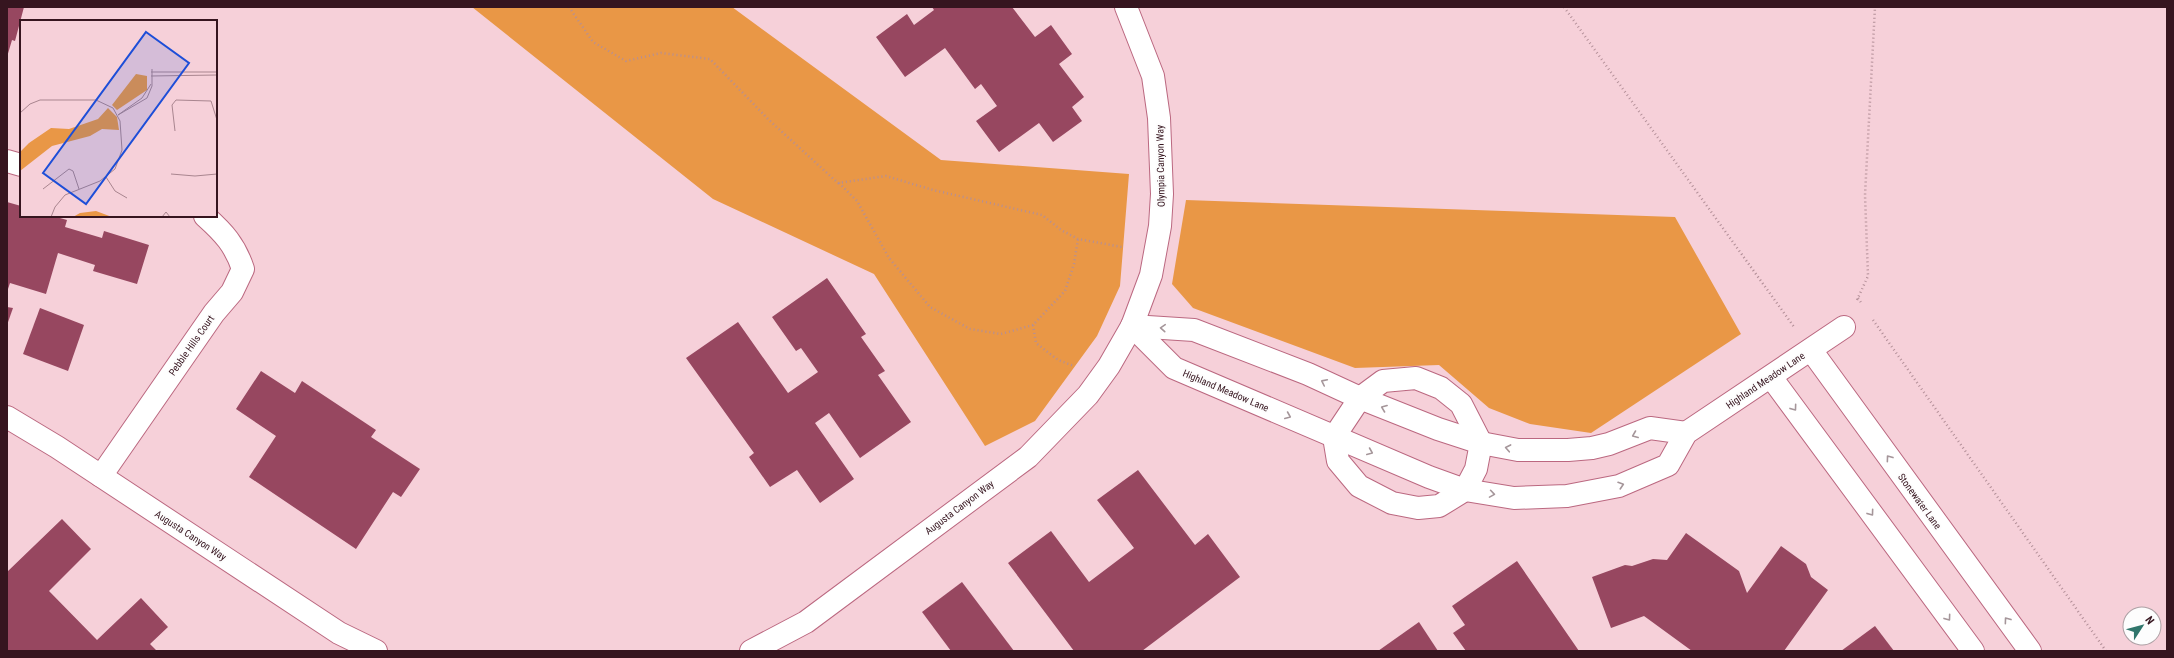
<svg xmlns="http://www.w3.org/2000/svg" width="2174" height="658" viewBox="0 0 2174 658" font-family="'Roboto Condensed',sans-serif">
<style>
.green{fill:#e99746}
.building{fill:#974760}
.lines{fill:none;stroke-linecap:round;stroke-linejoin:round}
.minor-casing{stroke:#bb6880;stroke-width:24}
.path{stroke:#b38f98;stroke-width:2.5;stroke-dasharray:1 3;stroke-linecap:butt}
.minor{stroke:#fff;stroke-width:22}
.oneway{stroke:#a5969a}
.labels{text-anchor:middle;stroke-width:4;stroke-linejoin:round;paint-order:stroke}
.street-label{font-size:10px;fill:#36151f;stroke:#fdfdfd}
.inset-road{fill:none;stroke:#a9858f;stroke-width:1}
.view{fill:#1d4ed8;fill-opacity:0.15;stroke:#1d4ed8;stroke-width:2}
.inset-edge{fill:none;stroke:#36151f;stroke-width:2}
</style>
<rect width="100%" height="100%" fill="#f6d0d9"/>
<g class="green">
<path d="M472,7H732L941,160L1129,174L1120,286L1097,336L1035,421L985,446L874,274L713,199Z"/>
<path d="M1186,200L1675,217L1741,334L1591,433L1530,424L1489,408L1439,365L1355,368L1193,308L1172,284Z"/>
</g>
<g class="building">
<path d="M7,7H24L15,41L12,40L7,57Z"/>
<path d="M932,7H1012L1035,37L1051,25L1072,54L1059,64L1084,97L1072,107L1082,121L1053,142L1039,123L999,152L976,121L997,106L981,84L975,89L945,48L905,77L876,37L907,14L914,25L934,10Z"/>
<path d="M7,202L21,206V216H53L67,220L65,227L102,238L104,231L149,245L137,284L93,271L95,265L58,253L46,294L10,283L7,292Z"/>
<path d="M827,278L866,334L861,337L885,371L878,375L911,422L860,458L829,413L815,423L854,479L820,503L797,470L770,487L749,457L754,453L686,358L738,322L788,393L818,372L801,348L796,351L772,317Z"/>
<path d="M7,307L13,308L7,325Z"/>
<path d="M40,308L84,325L68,371L23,354Z"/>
<path d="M261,371L295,393L302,381L376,430L371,437L420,469L401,497L393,492L356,549L249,477L276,436L236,409Z"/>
<path d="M1138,470L1195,545L1208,534L1240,577L1142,651H1074L1008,563L1051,531L1089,582L1134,548L1097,500Z"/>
<path d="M62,519L91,549L49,591L97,640L141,598L168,627L150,644L157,651H7V572Z"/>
<path d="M1686,533L1739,571L1747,593L1781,546L1806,564L1811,577L1828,590L1784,651H1692L1644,616L1611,628L1592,577L1625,565L1632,566L1653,559L1667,560Z"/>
<path d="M1517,561L1579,651H1466L1453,633L1465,625L1452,606Z"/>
<path d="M962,582L1014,651H951L922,612Z"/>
<path d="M1419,622L1438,651H1378Z"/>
<path d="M1875,626L1894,651H1841Z"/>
</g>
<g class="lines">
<defs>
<g id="minor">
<path d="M7,161L21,165"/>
<path d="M1132,326L1174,368L1429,477L1465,490L1514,498L1567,496L1619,486L1668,465L1686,433L1844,327"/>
<path d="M1132,326L1194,330L1308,374L1360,398L1438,429L1481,443L1518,450H1568L1592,448L1609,444L1650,428L1686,433"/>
<path d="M1811,350L2030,651"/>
<path d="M1771,377L1973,651"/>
<path d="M1416,378L1441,388L1461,404L1481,443L1476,469L1465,490L1439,506L1418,508L1392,503L1359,486L1338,461L1334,437L1360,398L1383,381Z"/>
<path d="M7,417L57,447L339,633L376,651"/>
<path d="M101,476L214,313L232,292L243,269C235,245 224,233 205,216"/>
<path d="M751,651L806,622L1028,457L1088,395L1109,366L1132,326L1151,275L1160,226L1162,194L1159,118L1153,76L1126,7"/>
</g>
</defs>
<use href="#minor" class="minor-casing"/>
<g class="path">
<path d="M569,7L593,42L626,61L661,53L710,59L769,120L838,183L886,176L933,190L1042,215L1061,230L1078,239L1122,247"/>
<path d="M1564,7L1794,327"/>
<path d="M839,183L857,201L889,258L930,307L970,329L1001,334L1033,325L1065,291L1074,264L1078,239"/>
<path d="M1858,298L1862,304"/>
<path d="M1857,300L1868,276L1865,195L1875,7"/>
<path d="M1873,320L2106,651"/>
<path d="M1033,325L1036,343L1058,360L1074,366"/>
</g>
<use href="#minor" class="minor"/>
</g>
<defs><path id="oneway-chevron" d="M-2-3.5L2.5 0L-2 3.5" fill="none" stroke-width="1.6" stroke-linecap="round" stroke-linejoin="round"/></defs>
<g class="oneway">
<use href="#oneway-chevron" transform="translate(1163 328) rotate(-176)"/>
<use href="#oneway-chevron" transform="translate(1324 382) rotate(-154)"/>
<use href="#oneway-chevron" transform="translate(1384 408) rotate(-159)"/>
<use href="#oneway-chevron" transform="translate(1794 408) rotate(54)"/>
<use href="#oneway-chevron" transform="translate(1288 416) rotate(23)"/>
<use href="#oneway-chevron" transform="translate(1635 435) rotate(158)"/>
<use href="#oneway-chevron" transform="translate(1508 448) rotate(-169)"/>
<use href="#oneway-chevron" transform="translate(1370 452) rotate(23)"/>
<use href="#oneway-chevron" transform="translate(1889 458) rotate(-126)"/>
<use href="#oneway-chevron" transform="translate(1621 485) rotate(-18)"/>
<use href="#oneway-chevron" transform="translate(1492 494) rotate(9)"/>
<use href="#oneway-chevron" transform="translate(1871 513) rotate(54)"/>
<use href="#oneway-chevron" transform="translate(1948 618) rotate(54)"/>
<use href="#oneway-chevron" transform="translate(2007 620) rotate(-126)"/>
</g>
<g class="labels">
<g class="street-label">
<text transform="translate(1160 166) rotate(-91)" y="4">Olympia Canyon Way</text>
<text transform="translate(191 345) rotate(-55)" y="4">Pebble Hills Court</text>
<text transform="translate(1765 380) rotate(-34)" y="4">Highland Meadow Lane</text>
<text transform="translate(1226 390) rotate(23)" y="4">Highland Meadow Lane</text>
<text transform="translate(1920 501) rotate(54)" y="4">Stonewater Lane</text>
<text transform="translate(959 507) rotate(-37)" y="4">Augusta Canyon Way</text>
<text transform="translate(191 535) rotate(33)" y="4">Augusta Canyon Way</text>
</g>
</g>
<g transform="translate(20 20)">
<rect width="197" height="197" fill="#f6d0d9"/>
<path d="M116,54L127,56V70L97,90L92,85ZM88,88L97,97L99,110L82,109L70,116L32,126L0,151V132L9,123L31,108L49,109L78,99ZM76,191L92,197H53L60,193Z" fill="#e99746"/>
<path class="inset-road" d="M131,52H197M131,56L197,55M0,93L10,84L20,80H76L93,88L100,101L102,130L95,149L80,161L45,175L35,187L31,197M98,95L127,78L132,66V49M98,95L122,78L131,64M155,111L152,85L156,80L191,81L197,100M151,154L175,156L197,154M86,157L95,171L107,178M23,169L49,149L53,151L59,169M142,197L146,192L150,197"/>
<path class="view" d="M126,12L169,43L66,184L23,153Z"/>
<rect width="197" height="197" class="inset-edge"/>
</g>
<rect width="2174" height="658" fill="none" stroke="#36151f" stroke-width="16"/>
<g transform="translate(2142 626) rotate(54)"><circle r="19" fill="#fdfdfd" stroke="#ada0a4"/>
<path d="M0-3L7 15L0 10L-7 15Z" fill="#30766c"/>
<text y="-6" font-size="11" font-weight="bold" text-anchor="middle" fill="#36151f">N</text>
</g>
</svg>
